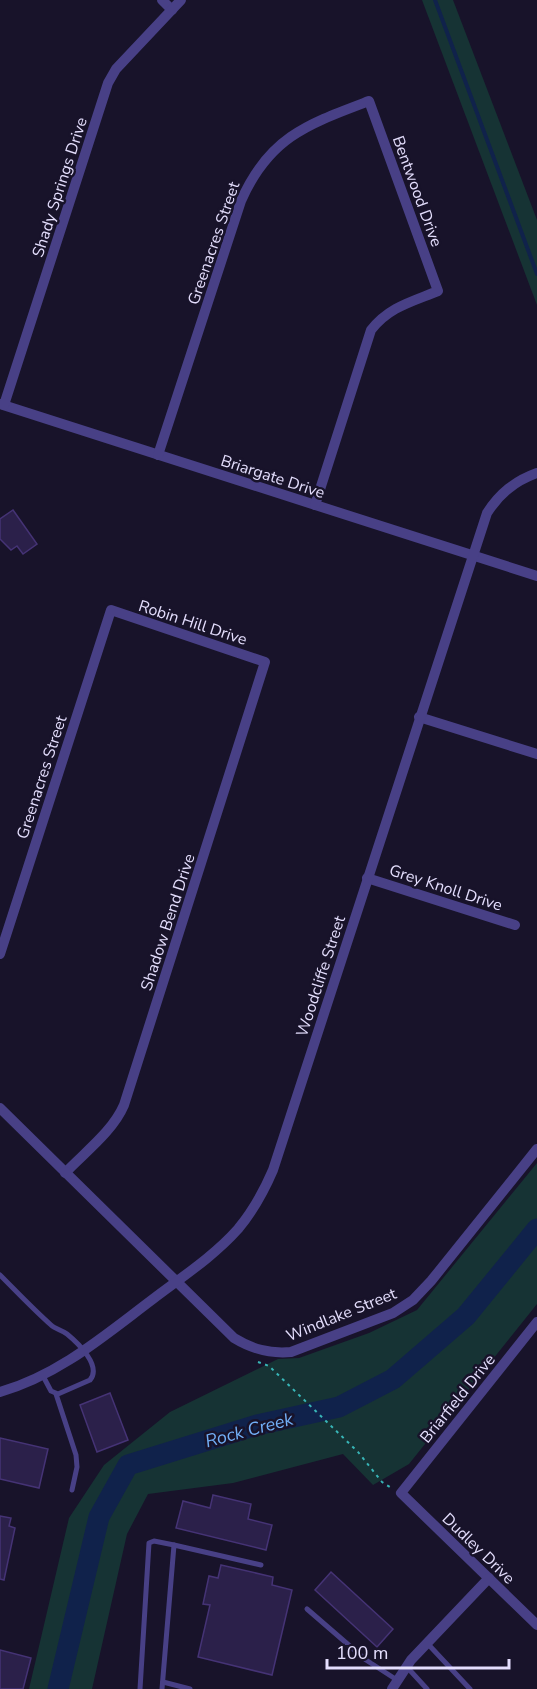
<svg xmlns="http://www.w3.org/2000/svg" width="537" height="1689" viewBox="0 0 537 1689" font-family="'Nunito Sans',sans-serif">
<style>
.green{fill:#163334}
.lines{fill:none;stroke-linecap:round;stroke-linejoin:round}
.stream{stroke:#10224b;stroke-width:4}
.river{stroke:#10224b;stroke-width:21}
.building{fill:#2b204a;stroke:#453375;stroke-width:1.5}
.path{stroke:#38b5b7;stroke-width:2;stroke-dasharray:3 4.5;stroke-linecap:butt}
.service{stroke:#484086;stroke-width:5}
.minor{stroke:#484086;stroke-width:10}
.labels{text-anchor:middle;stroke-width:5;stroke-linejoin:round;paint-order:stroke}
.street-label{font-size:16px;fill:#e4defd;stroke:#18132a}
.water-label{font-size:18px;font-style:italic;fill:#72aff7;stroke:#18132a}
</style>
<rect width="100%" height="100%" fill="#18132a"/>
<g class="green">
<path d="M422,0H453L537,220V305Z"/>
<path d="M537,1163V1304L409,1464L373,1485L343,1454L233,1483L148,1494L127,1534L92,1689H29L69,1518L104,1465L170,1412L278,1359L299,1358L369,1333L417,1310Z"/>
</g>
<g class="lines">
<path class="stream" d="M435,0L537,274"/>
<path class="river" d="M58,1689L99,1517L128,1465L257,1425L339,1407L393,1379L466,1316L537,1229"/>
</g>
<g class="building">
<path d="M13,510L37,544L23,554L17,546L11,550L0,539V519Z"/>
<path d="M110,1393L128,1440L97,1452L80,1405Z"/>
<path d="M0,1438L48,1449L39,1488L0,1479Z"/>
<path d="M213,1495L251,1504L248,1519L272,1525L266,1550L176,1528L183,1501L210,1508Z"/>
<path d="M0,1516L11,1518L9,1526L15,1528L4,1580L0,1579Z"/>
<path d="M221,1565L273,1577L272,1585L292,1590L272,1675L198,1657L210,1605L203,1604L209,1576L218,1578Z"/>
<path d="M331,1572L393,1629L377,1647L315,1590Z"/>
<path d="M0,1650L31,1658L23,1689H0Z"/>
</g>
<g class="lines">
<path class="path" d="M258,1362L269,1366L358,1452L382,1482L393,1489"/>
<g class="service">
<path d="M0,1275C17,1292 33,1309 51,1325C55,1329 62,1330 67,1334C78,1343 102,1366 90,1380L58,1394L51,1391L43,1376"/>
<path d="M56,1394L76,1455L77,1467L72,1490"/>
<path d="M307,1609L366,1660L397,1680"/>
<path d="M427,1643L470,1689"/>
<path d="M406,1666L427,1689"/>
<path d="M163,1682L190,1689"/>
<path d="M140,1689L149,1543L154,1541L174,1545"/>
<path d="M162,1689L174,1545L261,1565"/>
</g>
<g class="minor">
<path d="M162,0L172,10"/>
<path d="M0,404L537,576"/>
<path d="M4,405L108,83L116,69L181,0"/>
<path d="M158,455L241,201C269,137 308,124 369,101L438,291C411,302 389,307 371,330L315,505"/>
<path d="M419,717L537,754"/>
<path d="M367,878L515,925"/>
<path d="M0,954L111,610L265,662L124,1105C113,1131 85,1152 65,1173"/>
<path d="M0,1108L234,1338C252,1349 269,1354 291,1352L393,1313L413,1300L431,1281L537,1149"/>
<path d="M537,1322L401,1493L537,1625"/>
<path d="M0,1392C59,1375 105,1335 153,1299C182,1277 214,1256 238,1229C253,1211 264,1191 273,1170L487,513C500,493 515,481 537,473"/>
<path d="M392,1689L411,1660L489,1578"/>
</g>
</g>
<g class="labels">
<g class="street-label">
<text transform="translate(59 187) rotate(-72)" y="6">Shady Springs Drive</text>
<text transform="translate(418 191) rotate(70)" y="6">Bentwood Drive</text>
<text transform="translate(213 243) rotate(-71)" y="6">Greenacres Street</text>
<text transform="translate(273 476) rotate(18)" y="6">Briargate Drive</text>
<text transform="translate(193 622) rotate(18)" y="6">Robin Hill Drive</text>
<text transform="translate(41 777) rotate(-72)" y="6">Greenacres Street</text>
<text transform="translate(446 887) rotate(18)" y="6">Grey Knoll Drive</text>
<text transform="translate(167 922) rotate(-72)" y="6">Shadow Bend Drive</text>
<text transform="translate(320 976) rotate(-72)" y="6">Woodcliffe Street</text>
<text transform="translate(341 1314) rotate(-22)" y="6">Windlake Street</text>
<text transform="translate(457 1398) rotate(-51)" y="6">Briarfield Drive</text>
<text transform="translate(479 1548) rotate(44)" y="6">Dudley Drive</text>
</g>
<g class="water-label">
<text transform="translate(249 1430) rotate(-15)" y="6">Rock Creek</text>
</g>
</g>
<path d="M327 1659v9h182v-9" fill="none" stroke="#e4defd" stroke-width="3"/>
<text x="336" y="1659" font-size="18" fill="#e4defd" stroke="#18132a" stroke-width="4.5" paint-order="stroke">100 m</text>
</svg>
